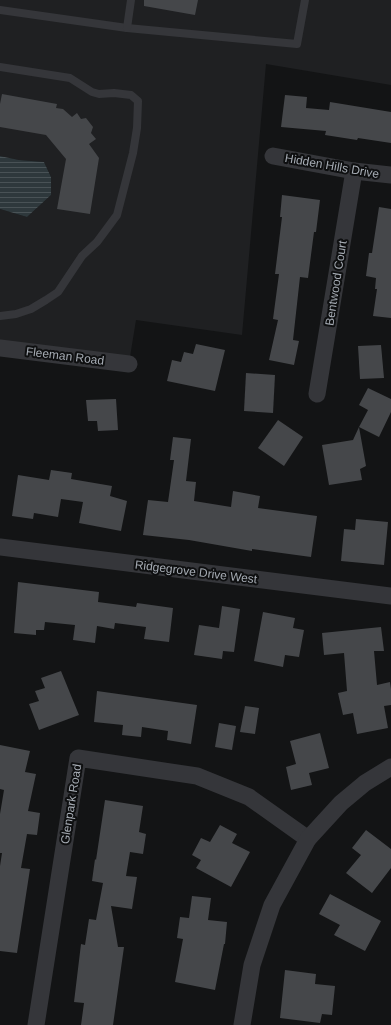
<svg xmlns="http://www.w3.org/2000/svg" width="391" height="1025" viewBox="0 0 391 1025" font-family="Arial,sans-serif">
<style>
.built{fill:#1f2022}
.water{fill:url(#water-rules)}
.building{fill:#45474a}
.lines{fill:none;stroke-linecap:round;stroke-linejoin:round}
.lane{stroke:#35363a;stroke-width:8}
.street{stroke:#35363a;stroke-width:17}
.labels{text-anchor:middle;stroke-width:4;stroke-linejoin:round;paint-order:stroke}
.street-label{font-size:12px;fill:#a6acb4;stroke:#0e0f10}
</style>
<defs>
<pattern id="water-rules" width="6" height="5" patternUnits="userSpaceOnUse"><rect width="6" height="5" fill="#2e383c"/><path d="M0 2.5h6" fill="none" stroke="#495256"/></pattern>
</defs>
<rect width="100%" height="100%" fill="#131415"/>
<path class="built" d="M0,0H391V85L266,64L242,335L136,320L130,357L0,341V209L27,217L51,195V177L44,162L19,160L0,156Z"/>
<path class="water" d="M0,156L19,160L44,162L51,177V195L27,217L0,209Z"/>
<g class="building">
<path d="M144,0H198L195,15L144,6Z"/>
<path d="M2,94L57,104L56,108L63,109L72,117L77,113L81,119L86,118L93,127L91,133L96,139L89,144L99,158L90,214L57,209L66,159L46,135L0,127V104Z"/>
<path d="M285,95L307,97L306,108L329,110L330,102L391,112V143L358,138L357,140L325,135L326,131L281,127Z"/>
<path d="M282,195L320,200L316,232H314L308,278L300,277L293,340L299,341L294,365L269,360L278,320L273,319L279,274H275L282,217H280Z"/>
<path d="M379,207L391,209V318L373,316L377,289H375L376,278L366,276L369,253H372Z"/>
<path d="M196,344L225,350L215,391L167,381L172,360L181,362L184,352L193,354Z"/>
<path d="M381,345L384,378L360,379L358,346Z"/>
<path d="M246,373L275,375L273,413L244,411Z"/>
<path d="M368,388L391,399V412L379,437L359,427L368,410L359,405Z"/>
<path d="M116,399L118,430L98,431L97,421H88L86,400Z"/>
<path d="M278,420L303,437L284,466L258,448Z"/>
<path d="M359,427L366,466L360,469L362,480L329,485L322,445L353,440Z"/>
<path d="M173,437L191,439L186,481L196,482L194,501L231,507L233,491L260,496L258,508L317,516L311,557L252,549V551L189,540L143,535L148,500L168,502L174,460H170Z"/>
<path d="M51,470L72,473L71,479L112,486L110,496L127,501L121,531L79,523L83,502L61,499L58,517L34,513L33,519L12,516L18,475L49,480Z"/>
<path d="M356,519L388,522L384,565L341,561L344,529L355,530Z"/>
<path d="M18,582L99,592L98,602L136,607L137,603L173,608L169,642L144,639L146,627L115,623L114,629L97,626L95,643L73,640L75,625L45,622L44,630H36V635L14,633Z"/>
<path d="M222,606L240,609L234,652L223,651L222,659L194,655L199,625L219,628Z"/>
<path d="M263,612L295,618L293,628L304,630L299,657L285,655L283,667L254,661Z"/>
<path d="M381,627L384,651H374L377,685L390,682L391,689V705L384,706L388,728L357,734L353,713L343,715L338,693L347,691L344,653L324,655L322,633Z"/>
<path d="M61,671L79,715L39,730L29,704L39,701L35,691L45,688L41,678Z"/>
<path d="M97,691L197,705L191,744L167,740L168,731L142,727L141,737L122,735L123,725L94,722Z"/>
<path d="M245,706L259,708L255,734L240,732Z"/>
<path d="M219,723L236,726L232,750L215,747Z"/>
<path d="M320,733L329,768L309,773L312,785L291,790L286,767L296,764L290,741Z"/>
<path d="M0,745L30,751L25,772L36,774L28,811L40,813L37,835L27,834L21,868L30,869L17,953L0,951V866L2,853H0V814L4,790L0,789Z"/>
<path d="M105,800L143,806L139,832L146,834L143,854L130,852L126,876L137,877L132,909L111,906L118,947H124L113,1025H81L84,1003L74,1002L81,944L85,945L89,919L96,920L103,883L92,881L95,859L96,860Z"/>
<path d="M220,825L237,834L232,843L250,852L231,887L196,868L201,860L192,855L201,838L210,842Z"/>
<path d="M366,830L391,849V868L372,893L346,873L361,855L352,848Z"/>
<path d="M330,894L381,921L365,951L334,935L340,925L319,914Z"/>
<path d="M192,896L211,898L208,920L227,922L225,944H224L215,990L175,982L183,939L177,938L180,917L189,918Z"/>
<path d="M285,970L316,974L315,984L335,986L332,1015L322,1014L320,1023L280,1018Z"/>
</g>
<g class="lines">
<g class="lane">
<path d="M0,10L127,28L297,44L305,0"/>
<path d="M127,28L131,0"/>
<path d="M0,67L70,78L92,92L99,94L114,93L131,95L138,101L137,128L133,153L117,215L97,242L82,256L58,292L46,300L31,309L16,314L0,316"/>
</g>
<g class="street">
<path d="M273,156L354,171L391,175"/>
<path d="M0,348L129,364"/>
<path d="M317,394L354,171"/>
<path d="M0,547L391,596"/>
<path d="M36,1025L78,758L197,776L249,797L308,839"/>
<path d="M242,1025L252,965L272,905L308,839L341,803L365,783L391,767"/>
</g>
</g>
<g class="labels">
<g class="street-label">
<text transform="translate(332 166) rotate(10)" y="4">Hidden Hills Drive</text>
<text transform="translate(336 283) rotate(-81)" y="4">Bentwood Court</text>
<text transform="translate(65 356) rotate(7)" y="4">Fleeman Road</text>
<text transform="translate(196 572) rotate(7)" y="4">Ridgegrove Drive West</text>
<text transform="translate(71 804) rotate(-81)" y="4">Glenpark Road</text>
</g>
</g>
</svg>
